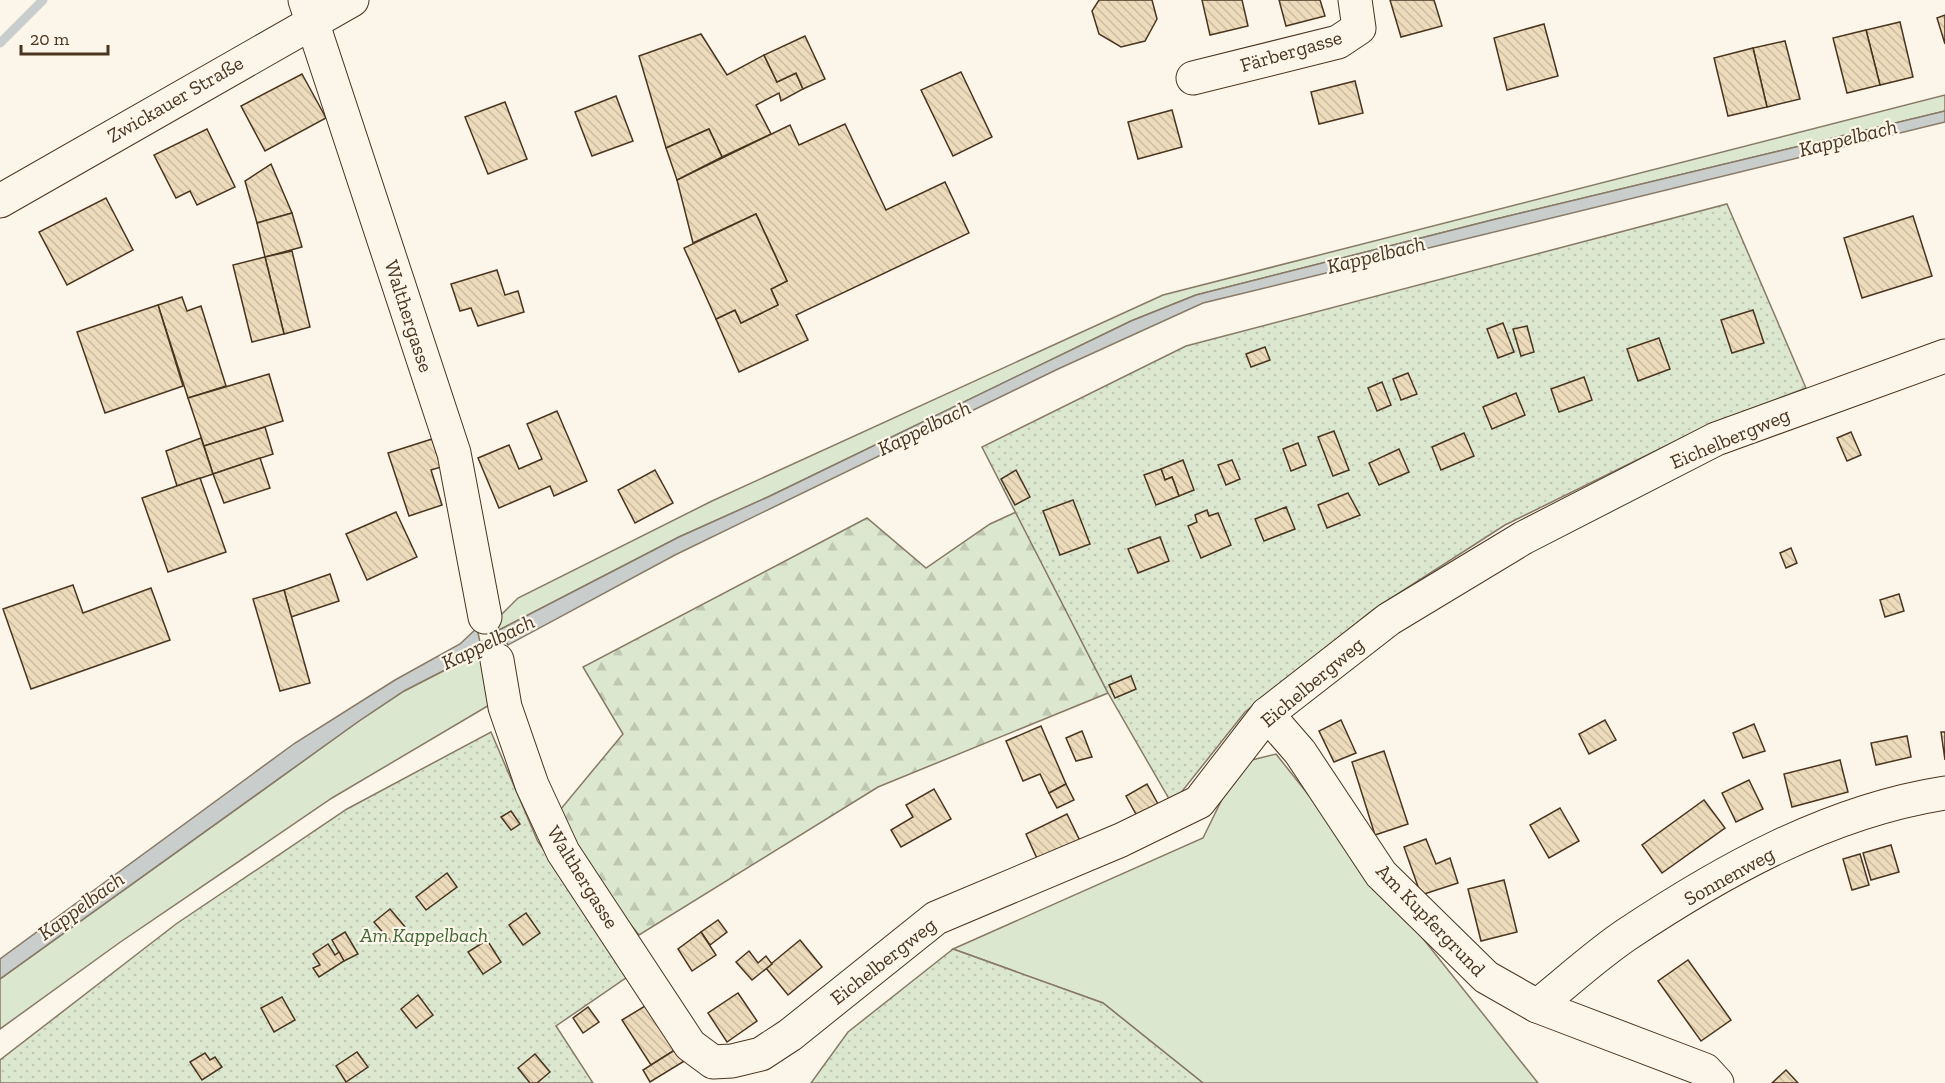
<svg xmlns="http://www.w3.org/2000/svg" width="1945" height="1083" viewBox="0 0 1945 1083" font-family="'Zilla Slab',serif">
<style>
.green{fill:#dce7d0;stroke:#887966;stroke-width:1.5}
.forest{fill:url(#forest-firs);stroke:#887966;stroke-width:1.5}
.garden{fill:url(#garden-dots);stroke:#887966;stroke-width:1.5}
.water{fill:#c9cecd;stroke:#887966;stroke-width:1.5}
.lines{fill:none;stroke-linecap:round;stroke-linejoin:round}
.stream{stroke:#c9cecd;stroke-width:9}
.building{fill:url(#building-back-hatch);stroke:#4a3520;stroke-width:1.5}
.minor-casing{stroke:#4a3520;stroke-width:35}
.major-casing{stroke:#4a3520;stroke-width:35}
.minor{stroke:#fbf6e9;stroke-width:33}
.major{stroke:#fbf6e9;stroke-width:33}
.labels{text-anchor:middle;stroke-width:4.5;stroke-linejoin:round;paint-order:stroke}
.street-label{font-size:20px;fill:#4a3520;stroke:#fbf6e9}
.park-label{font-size:20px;font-style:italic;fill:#436837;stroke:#fbf6e9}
.water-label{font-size:21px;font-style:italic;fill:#4a3520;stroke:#fbf6e9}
</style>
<defs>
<pattern id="forest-firs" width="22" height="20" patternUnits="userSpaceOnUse" patternTransform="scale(1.5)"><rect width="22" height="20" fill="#dce7d0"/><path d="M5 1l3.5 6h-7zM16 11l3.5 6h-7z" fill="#bec7b2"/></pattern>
<pattern id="garden-dots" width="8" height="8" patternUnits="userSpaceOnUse" patternTransform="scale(1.5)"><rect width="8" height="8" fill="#dce7d0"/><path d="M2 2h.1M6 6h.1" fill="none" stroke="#bec7b2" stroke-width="1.8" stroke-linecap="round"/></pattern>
<pattern id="building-back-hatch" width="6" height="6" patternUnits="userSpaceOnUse" patternTransform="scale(1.5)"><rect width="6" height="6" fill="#ecdcbc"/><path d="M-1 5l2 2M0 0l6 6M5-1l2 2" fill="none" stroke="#ccbda1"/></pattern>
</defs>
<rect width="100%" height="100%" fill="#fbf6e9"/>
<g class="green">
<path d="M1945,95V111L1496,219L1196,295L1131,321L768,497L679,537L499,630L497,619L518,598L712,501L1163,295Z"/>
<path d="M482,651L491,704L332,798L119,943L0,1029V979L359,721L404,691Z"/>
<path d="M1276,754L1538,1083H1203L1103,1003L953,949L1203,838L1231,781L1252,760Z"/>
</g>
<path class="forest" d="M1016,512L1108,693L878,787L639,935L595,880L560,810L623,734L583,667L867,518L926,568L990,524Z"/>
<g class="garden">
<path d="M1727,204L1806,388L1708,425L1505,525L1374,609L1245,712L1172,804L1108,693L982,447L1186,346Z"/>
<path d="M491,732L538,842L633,973L556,1026L593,1083H0V1060L176,924L347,809Z"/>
<path d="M953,949L1103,1003L1203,1083H811L848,1032Z"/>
</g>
<g class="water">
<path d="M1945,111V122L1203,303L1058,369L675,555L508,645L499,630L679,537L768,497L1131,321L1196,295L1496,219Z"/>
<path d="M477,628L482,651L404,691L359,721L0,979V959L295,743L395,680L460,644Z"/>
</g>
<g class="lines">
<g class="stream">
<path d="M0,43L43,0"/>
<path d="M470,651L511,631"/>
</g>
</g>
<g class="building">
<path d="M1099,0H1152L1157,19L1145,41L1121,47L1099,34L1092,11Z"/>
<path d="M1202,0H1242L1248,26L1210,35Z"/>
<path d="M1279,0H1320L1325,16L1286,26Z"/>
<path d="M1390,0H1434L1442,26L1401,37Z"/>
<path d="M1945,15V44L1937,18Z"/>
<path d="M1900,22L1913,77L1880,85L1866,30Z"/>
<path d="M1544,24L1558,76L1507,90L1494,38Z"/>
<path d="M1866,30L1880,85L1847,93L1833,38Z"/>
<path d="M701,34L727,75L764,55L777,82L796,73L803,89L781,101L779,93L756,105L771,134L722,157L709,129L666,148L639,56Z"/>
<path d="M805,36L825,79L803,89L796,73L777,82L764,55Z"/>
<path d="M1785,41L1800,99L1767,107L1753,48Z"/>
<path d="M1753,48L1767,107L1728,116L1714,58Z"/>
<path d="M961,72L992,137L953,156L921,90Z"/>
<path d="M302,74L326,118L265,151L241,106Z"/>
<path d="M1355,81L1363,113L1319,124L1311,92Z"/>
<path d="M616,96L633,141L592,156L575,112Z"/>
<path d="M505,102L527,159L488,174L465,117Z"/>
<path d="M1172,110L1182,147L1138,159L1128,122Z"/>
<path d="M845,124L886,210L945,182L969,233L796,315L808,340L739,372L716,319L735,310L741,323L778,305L771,289L787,281L756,214L693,243L677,180L790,125L799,145Z"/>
<path d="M207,129L235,187L197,205L190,191L176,198L154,155Z"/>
<path d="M709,129L722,157L677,180L666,148Z"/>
<path d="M271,164L292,213L257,223L245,181Z"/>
<path d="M106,198L133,250L67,285L39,232Z"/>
<path d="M292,213L302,247L265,257L257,223Z"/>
<path d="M756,214L787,281L771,289L778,305L741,323L735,310L716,319L684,248Z"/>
<path d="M1913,216L1932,276L1862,298L1844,238Z"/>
<path d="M292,251L310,327L284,334L265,257Z"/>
<path d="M265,257L284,334L252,342L233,265Z"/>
<path d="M497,270L505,295L518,291L524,312L478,326L471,308L460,311L451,284Z"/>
<path d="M182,297L187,311L201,306L226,386L188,398L158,305Z"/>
<path d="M158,305L183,386L105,413L77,332Z"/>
<path d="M1753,310L1764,343L1732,353L1721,320Z"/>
<path d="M1503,323L1514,352L1498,358L1487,329Z"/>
<path d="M1527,326L1534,352L1521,356L1513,329Z"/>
<path d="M1659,338L1670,369L1638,381L1627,349Z"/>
<path d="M1265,347L1270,360L1251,367L1246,354Z"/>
<path d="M1408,373L1417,394L1401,400L1393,379Z"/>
<path d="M269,374L283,421L204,446L188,398Z"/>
<path d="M1584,377L1592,400L1559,412L1551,389Z"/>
<path d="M1382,382L1391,405L1377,411L1368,388Z"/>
<path d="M1516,393L1525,415L1492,429L1483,407Z"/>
<path d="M557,411L587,481L554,496L550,486L499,508L478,458L509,445L519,469L542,459L527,424Z"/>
<path d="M265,427L273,454L213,474L204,446Z"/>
<path d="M1334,431L1349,470L1333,476L1318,437Z"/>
<path d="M1851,432L1861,455L1847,461L1837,438Z"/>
<path d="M1464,433L1474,456L1441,470L1432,447Z"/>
<path d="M201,438L213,474L177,486L166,451Z"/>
<path d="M432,439L441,467L431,470L442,505L409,516L388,453Z"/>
<path d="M1298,443L1306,465L1291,471L1283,449Z"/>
<path d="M1399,449L1409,472L1379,485L1369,463Z"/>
<path d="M260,458L270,488L224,503L213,474Z"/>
<path d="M1183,460L1194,490L1179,496L1172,477L1165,480L1161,469Z"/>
<path d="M1232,460L1240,479L1226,485L1218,465Z"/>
<path d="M1161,469L1165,480L1172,477L1179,496L1156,505L1144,475Z"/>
<path d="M655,470L673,503L635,523L618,490Z"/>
<path d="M1016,470L1030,497L1015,505L1001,479Z"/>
<path d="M200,478L226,552L168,572L142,498Z"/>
<path d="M1348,493L1360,515L1327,528L1318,505Z"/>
<path d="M1073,500L1090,544L1060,555L1043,511Z"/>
<path d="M1286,507L1295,529L1264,541L1255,519Z"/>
<path d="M1207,510L1209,516L1218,513L1231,545L1201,558L1188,526L1197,522L1195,515Z"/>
<path d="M396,512L417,557L367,580L346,534Z"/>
<path d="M1160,537L1169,561L1138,573L1128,549Z"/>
<path d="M1791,548L1797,563L1786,568L1780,553Z"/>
<path d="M330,574L339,601L291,617L284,590Z"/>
<path d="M73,585L83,613L151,588L170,640L31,689L3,609Z"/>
<path d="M284,590L310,683L280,691L253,599Z"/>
<path d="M1899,594L1904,611L1885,617L1880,600Z"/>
<path d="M1131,676L1136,689L1115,698L1109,685Z"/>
<path d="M1341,720L1356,753L1334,762L1319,731Z"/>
<path d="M1605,720L1616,740L1589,754L1579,734Z"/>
<path d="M1754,724L1765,751L1743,758L1733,733Z"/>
<path d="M1041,726L1066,784L1049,793L1040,774L1023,781L1006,741Z"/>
<path d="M1082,731L1092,757L1076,761L1066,738Z"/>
<path d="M1941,732H1945V760Z"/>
<path d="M1907,736L1911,757L1876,765L1871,743Z"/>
<path d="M1384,751L1408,824L1375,835L1352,762Z"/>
<path d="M1840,760L1848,792L1792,807L1784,774Z"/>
<path d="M1749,780L1763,809L1736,822L1722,793Z"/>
<path d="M1066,784L1074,800L1057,808L1049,793Z"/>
<path d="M1147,784L1158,804L1137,816L1126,796Z"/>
<path d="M934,789L951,819L901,847L891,830L913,817L906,805Z"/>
<path d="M1704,800L1725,828L1662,873L1642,845Z"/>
<path d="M1560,808L1579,841L1549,858L1530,825Z"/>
<path d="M511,811L520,824L511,830L501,817Z"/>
<path d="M1067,814L1081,843L1039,863L1026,834Z"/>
<path d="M1426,839L1436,864L1450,858L1458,883L1421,895L1404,847Z"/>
<path d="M1891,845L1899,872L1871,880L1863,853Z"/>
<path d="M1860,854L1869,885L1852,890L1843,859Z"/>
<path d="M447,873L457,887L426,910L416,897Z"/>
<path d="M1504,880L1517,932L1481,941L1468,889Z"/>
<path d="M390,909L406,928L391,942L374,922Z"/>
<path d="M526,913L540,933L523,945L509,925Z"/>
<path d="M718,920L727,932L710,945L701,932Z"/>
<path d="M345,932L358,954L344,961L332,940Z"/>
<path d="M701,932L716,955L692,971L678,949Z"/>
<path d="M487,940L501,962L483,974L468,952Z"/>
<path d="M800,940L822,967L788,995L766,968Z"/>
<path d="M328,944L335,955L339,952L344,961L319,977L313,968L320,965L313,954Z"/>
<path d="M749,951L758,963L766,956L772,964L752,980L736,962Z"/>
<path d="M1688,960L1731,1020L1701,1041L1658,981Z"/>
<path d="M738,993L757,1021L727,1042L708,1013Z"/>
<path d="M418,995L433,1015L416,1028L401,1009Z"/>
<path d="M282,997L295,1020L274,1032L261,1008Z"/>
<path d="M650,1003L678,1048L651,1065L622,1020Z"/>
<path d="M588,1007L599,1022L583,1033L573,1018Z"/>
<path d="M678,1048L686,1060L650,1082L643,1070Z"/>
<path d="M357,1052L368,1067L346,1082L336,1066Z"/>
<path d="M205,1053L210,1060L215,1057L222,1067L202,1080L190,1062Z"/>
<path d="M535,1054L550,1072L537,1083H530L518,1068Z"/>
<path d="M1786,1070L1798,1083H1772Z"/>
</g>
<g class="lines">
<defs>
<g id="minor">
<path d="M305,0L454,453L485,617"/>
<path d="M1193,78L1338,42L1359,28L1355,0"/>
<path d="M497,660L505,707L532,785L563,852L690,1045L713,1062L732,1061L761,1054L790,1035L936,918L1121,840L1199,802L1267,714L1389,619L1523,538L1716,439L1945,356"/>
<path d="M1267,714L1300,752L1381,874L1486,977L1537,1006L1705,1070L1717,1083"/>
<path d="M1537,1006C1566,983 1595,956 1626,935C1722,871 1829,811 1945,793"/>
</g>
<path id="major" d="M0,201L352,0"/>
</defs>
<use href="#minor" class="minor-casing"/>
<use href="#major" class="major-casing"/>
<use href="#minor" class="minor"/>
<use href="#major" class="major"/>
</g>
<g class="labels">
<g class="street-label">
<text transform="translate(1291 51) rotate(-16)" y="7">Färbergasse</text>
<text transform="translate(175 99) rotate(-30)" y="7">Zwickauer Straße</text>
<text transform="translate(409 316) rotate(72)" y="7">Walthergasse</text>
<text transform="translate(1730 438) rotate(-23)" y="7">Eichelbergweg</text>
<text transform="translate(1312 682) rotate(-40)" y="7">Eichelbergweg</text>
<text transform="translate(1729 876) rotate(-29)" y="7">Sonnenweg</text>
<text transform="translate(583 877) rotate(58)" y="7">Walthergasse</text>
<text transform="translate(1431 920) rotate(46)" y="7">Am Kupfergrund</text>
<text transform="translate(883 961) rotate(-38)" y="7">Eichelbergweg</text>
</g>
<g class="park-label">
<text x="424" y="942">Am Kappelbach</text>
</g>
<g class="water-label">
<text transform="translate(1848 138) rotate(-14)" y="7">Kappelbach</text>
<text transform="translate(1376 255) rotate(-14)" y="7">Kappelbach</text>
<text transform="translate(924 428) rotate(-26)" y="7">Kappelbach</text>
<text transform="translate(488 642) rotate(-26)" y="7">Kappelbach</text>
<text transform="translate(81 906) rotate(-36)" y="7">Kappelbach</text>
</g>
</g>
<path d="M21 45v9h87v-9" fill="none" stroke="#4a3520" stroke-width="3"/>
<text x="30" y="45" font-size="18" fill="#4a3520" stroke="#fbf6e9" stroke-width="4.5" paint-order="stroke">20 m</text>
</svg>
